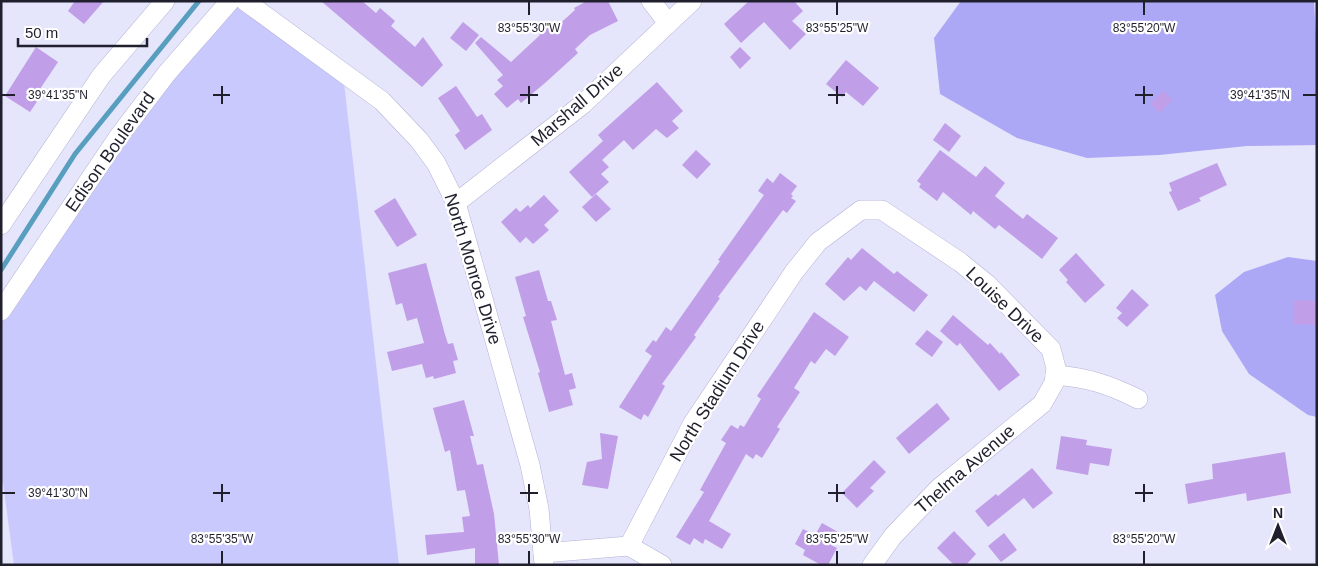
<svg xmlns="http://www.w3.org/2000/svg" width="1318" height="566" viewBox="0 0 1318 566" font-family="Arial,sans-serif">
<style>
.green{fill:#cac9fd}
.forest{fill:#aca8f5}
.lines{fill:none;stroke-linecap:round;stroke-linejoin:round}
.stream{stroke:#589ebe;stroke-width:5}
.building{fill:#c19ee8}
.minor-casing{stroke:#b3b2d6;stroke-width:20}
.minor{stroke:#fff;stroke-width:19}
.ticks{fill:none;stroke:#201f2d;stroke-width:2}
.labels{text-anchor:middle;stroke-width:4.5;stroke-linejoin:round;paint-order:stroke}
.street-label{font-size:18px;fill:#201f2d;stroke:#fff}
.ticks-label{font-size:12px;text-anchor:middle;fill:#201f2d;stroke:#fff;stroke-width:4.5;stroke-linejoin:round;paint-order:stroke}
</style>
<rect width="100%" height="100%" fill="#e5e5fb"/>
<path class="green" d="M231,1L343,74L399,565H14L3,483H1V314Z"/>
<g class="forest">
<path d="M961,1H1314L1317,53V145L1247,146L1159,155L1087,158L1017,138L940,94L934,38Z"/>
<path d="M1288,257L1317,261V417L1308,415L1249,374L1222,331L1215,295L1244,272Z"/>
</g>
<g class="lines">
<path class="stream" d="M1,270L75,154L199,1"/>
</g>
<g class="building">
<path d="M75,1H104L84,24L68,11Z"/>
<path d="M321,1H362L376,13L380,8L395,21L391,26L415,47L423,37L443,65L422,87Z"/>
<path d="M587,1H608L618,21L590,35L575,49L578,53L545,83L521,103L518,99L507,108L494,94L503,86L497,80L503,75L475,43L481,37L511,62L540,35L538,33L550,22L555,28L575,10L574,8Z"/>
<path d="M749,1H794L803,11L792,21L806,34L790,50L764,22L741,43L724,24Z"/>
<path d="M463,22L479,35L466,51L450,38Z"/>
<path d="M36,47L58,62L38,92L42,94L30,112L5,96Z"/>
<path d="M740,47L751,58L740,69L730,57Z"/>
<path d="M846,60L879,88L863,106L846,92L842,97L826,84Z"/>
<path d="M657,82L683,111L672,121L679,128L667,138L656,129L633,150L624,140L602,160L609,167L601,174L609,182L592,197L569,172L603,141L598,135Z"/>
<path d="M456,86L477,117L482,114L492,130L465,150L455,135L460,131L438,98Z"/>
<path d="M1163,91L1172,100L1160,113L1150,104Z"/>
<path d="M945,123L961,136L949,152L933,140Z"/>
<path d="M696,150L711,164L697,179L682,165Z"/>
<path d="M940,150L976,177L985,166L1005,183L995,196L1023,219L1027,214L1058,238L1042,259L999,225L995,229L973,211L971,215L943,192L937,201L919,187L921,184L917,181Z"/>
<path d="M1217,163L1227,185L1199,198L1201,201L1178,211L1169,192L1172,191L1169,183Z"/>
<path d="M780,173L797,186L791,194L793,196L791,198L796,201L787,213L783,210L718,297L720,298L694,335L696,337L662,384L665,386L648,417L644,414L641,420L619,407L652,356L645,351L653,340L656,342L666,327L671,331L720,261L718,260L764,195L758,191L767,178L773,183Z"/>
<path d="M596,194L611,209L596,222L582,207Z"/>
<path d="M544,195L559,211L544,225L549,230L533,244L526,237L520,243L501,222L516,208L520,212L528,205L530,208Z"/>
<path d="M395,198L417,235L397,247L374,211Z"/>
<path d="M862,248L894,274L897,271L928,295L914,312L874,281L866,291L860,286L844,301L825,284L848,257L851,260Z"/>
<path d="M1076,253L1105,285L1085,303L1066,282L1068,280L1059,270Z"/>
<path d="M426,263L444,331L448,344L453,343L458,360L453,361L456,373L434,379L433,376L426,378L422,364L392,371L387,352L424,343L417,318L407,321L402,303L396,305L388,273Z"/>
<path d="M539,270L548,301H551L557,320L551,321L565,375L572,373L576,388L569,390L573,405L549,412L538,373L540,372L523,317L526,316L515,277Z"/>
<path d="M1132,289L1149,305L1127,327L1117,318L1122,313L1116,308Z"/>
<path d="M1293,300L1316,301L1317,325L1293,324Z"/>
<path d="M814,312L849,337L835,356L826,349L815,364L811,361L794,388L800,392L777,427L780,429L762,458L756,454L753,459L746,454L709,521L731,534L722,549L705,539L703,544L694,538L690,545L676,537L704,492L700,490L726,443L721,440L731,425L738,429L740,425L744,427L761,399L757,396Z"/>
<path d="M953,315L988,345L990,343L1000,354L1001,352L1020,375L999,391L960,343L957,346L940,331Z"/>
<path d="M927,330L943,342L932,357L915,344Z"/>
<path d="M464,400L474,436H470L477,465L483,464L494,514L499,565H475V548L427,555L425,535L464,532L462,517L470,516L465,490L457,491L450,450L445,452L433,408Z"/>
<path d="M937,403L950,419L909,454L896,438Z"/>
<path d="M600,433L618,436L608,489L582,485L587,462L602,459Z"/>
<path d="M1061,436L1087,440L1086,445L1112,449L1109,466L1090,463L1088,475L1056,469Z"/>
<path d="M1285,452L1291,493L1247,501L1246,493L1188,504L1185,484L1213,479L1212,464Z"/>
<path d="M874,460L886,472L870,488L874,491L857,508L842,493Z"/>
<path d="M1032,468L1053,493L1033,509L1024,498L988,527L975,511L996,494L998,496Z"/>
<path d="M822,523L838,532L831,545L837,548L828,565H821L803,555L805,550L795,544L803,529L815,535Z"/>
<path d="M954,531L976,554L966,565H954L937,548Z"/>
<path d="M1004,533L1017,550L1001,562L988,546Z"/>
</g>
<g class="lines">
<defs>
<g id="minor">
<path d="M245,1L382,101L419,140L436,163L456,203L530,465L539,509L544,564"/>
<path d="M651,1L668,23"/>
<path d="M456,203L583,104L692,1"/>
<path d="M1,225L101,76L165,1"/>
<path d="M1,311L119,136L167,73L230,1"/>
<path d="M1055,375C1088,378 1108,384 1138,399"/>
<path d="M629,546L662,565"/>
<path d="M543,553L629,546L693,423L794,272L818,242L861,210H882L960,262L987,284L1051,349L1056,368L1054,383L1042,404L939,488L893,536L872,565"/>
</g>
</defs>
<use href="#minor" class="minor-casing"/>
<use href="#minor" class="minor"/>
</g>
<path class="ticks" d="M529,2V15M837,2V15M1144,2V15M222,86V104M529,86V104M837,86V104M1144,86V104M2,95H15M213,95H230M520,95H538M828,95H845M1135,95H1153M1303,95H1316M222,484V502M529,484V502M837,484V502M1144,484V502M2,493H15M213,493H230M520,493H538M828,493H845M1135,493H1153M222,551V564M529,551V564M837,551V564M1144,551V564"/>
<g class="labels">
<g class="street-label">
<text transform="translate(577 105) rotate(-41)" y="6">Marshall Drive</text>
<text transform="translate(110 152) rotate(-55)" y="6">Edison Boulevard</text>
<text transform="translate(473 269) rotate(73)" y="6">North Monroe Drive</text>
<text transform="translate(1005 305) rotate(44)" y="6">Louise Drive</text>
<text transform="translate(717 391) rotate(-58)" y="6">North Stadium Drive</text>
<text transform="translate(965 469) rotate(-41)" y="6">Thelma Avenue</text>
</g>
</g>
<g class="ticks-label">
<text x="529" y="32">83°55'30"W</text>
<text x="837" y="32">83°55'25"W</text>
<text x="1144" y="32">83°55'20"W</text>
<text x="58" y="99">39°41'35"N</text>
<text x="1260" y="99">39°41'35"N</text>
<text x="58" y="497">39°41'30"N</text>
<text x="222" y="543">83°55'35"W</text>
<text x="529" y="543">83°55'30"W</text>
<text x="837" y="543">83°55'25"W</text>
<text x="1144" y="543">83°55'20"W</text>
</g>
<rect width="1318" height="566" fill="none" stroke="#201f2d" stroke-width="5"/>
<g transform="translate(1278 526)" stroke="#ffffff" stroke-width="4" paint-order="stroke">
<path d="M0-4L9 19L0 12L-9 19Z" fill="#201f2d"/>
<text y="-8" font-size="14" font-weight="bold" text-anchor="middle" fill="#201f2d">N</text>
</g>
<path d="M18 38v8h129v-8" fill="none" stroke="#201f2d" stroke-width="2.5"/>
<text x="25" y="38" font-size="15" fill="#201f2d" stroke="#ffffff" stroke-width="4" paint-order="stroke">50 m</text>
</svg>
